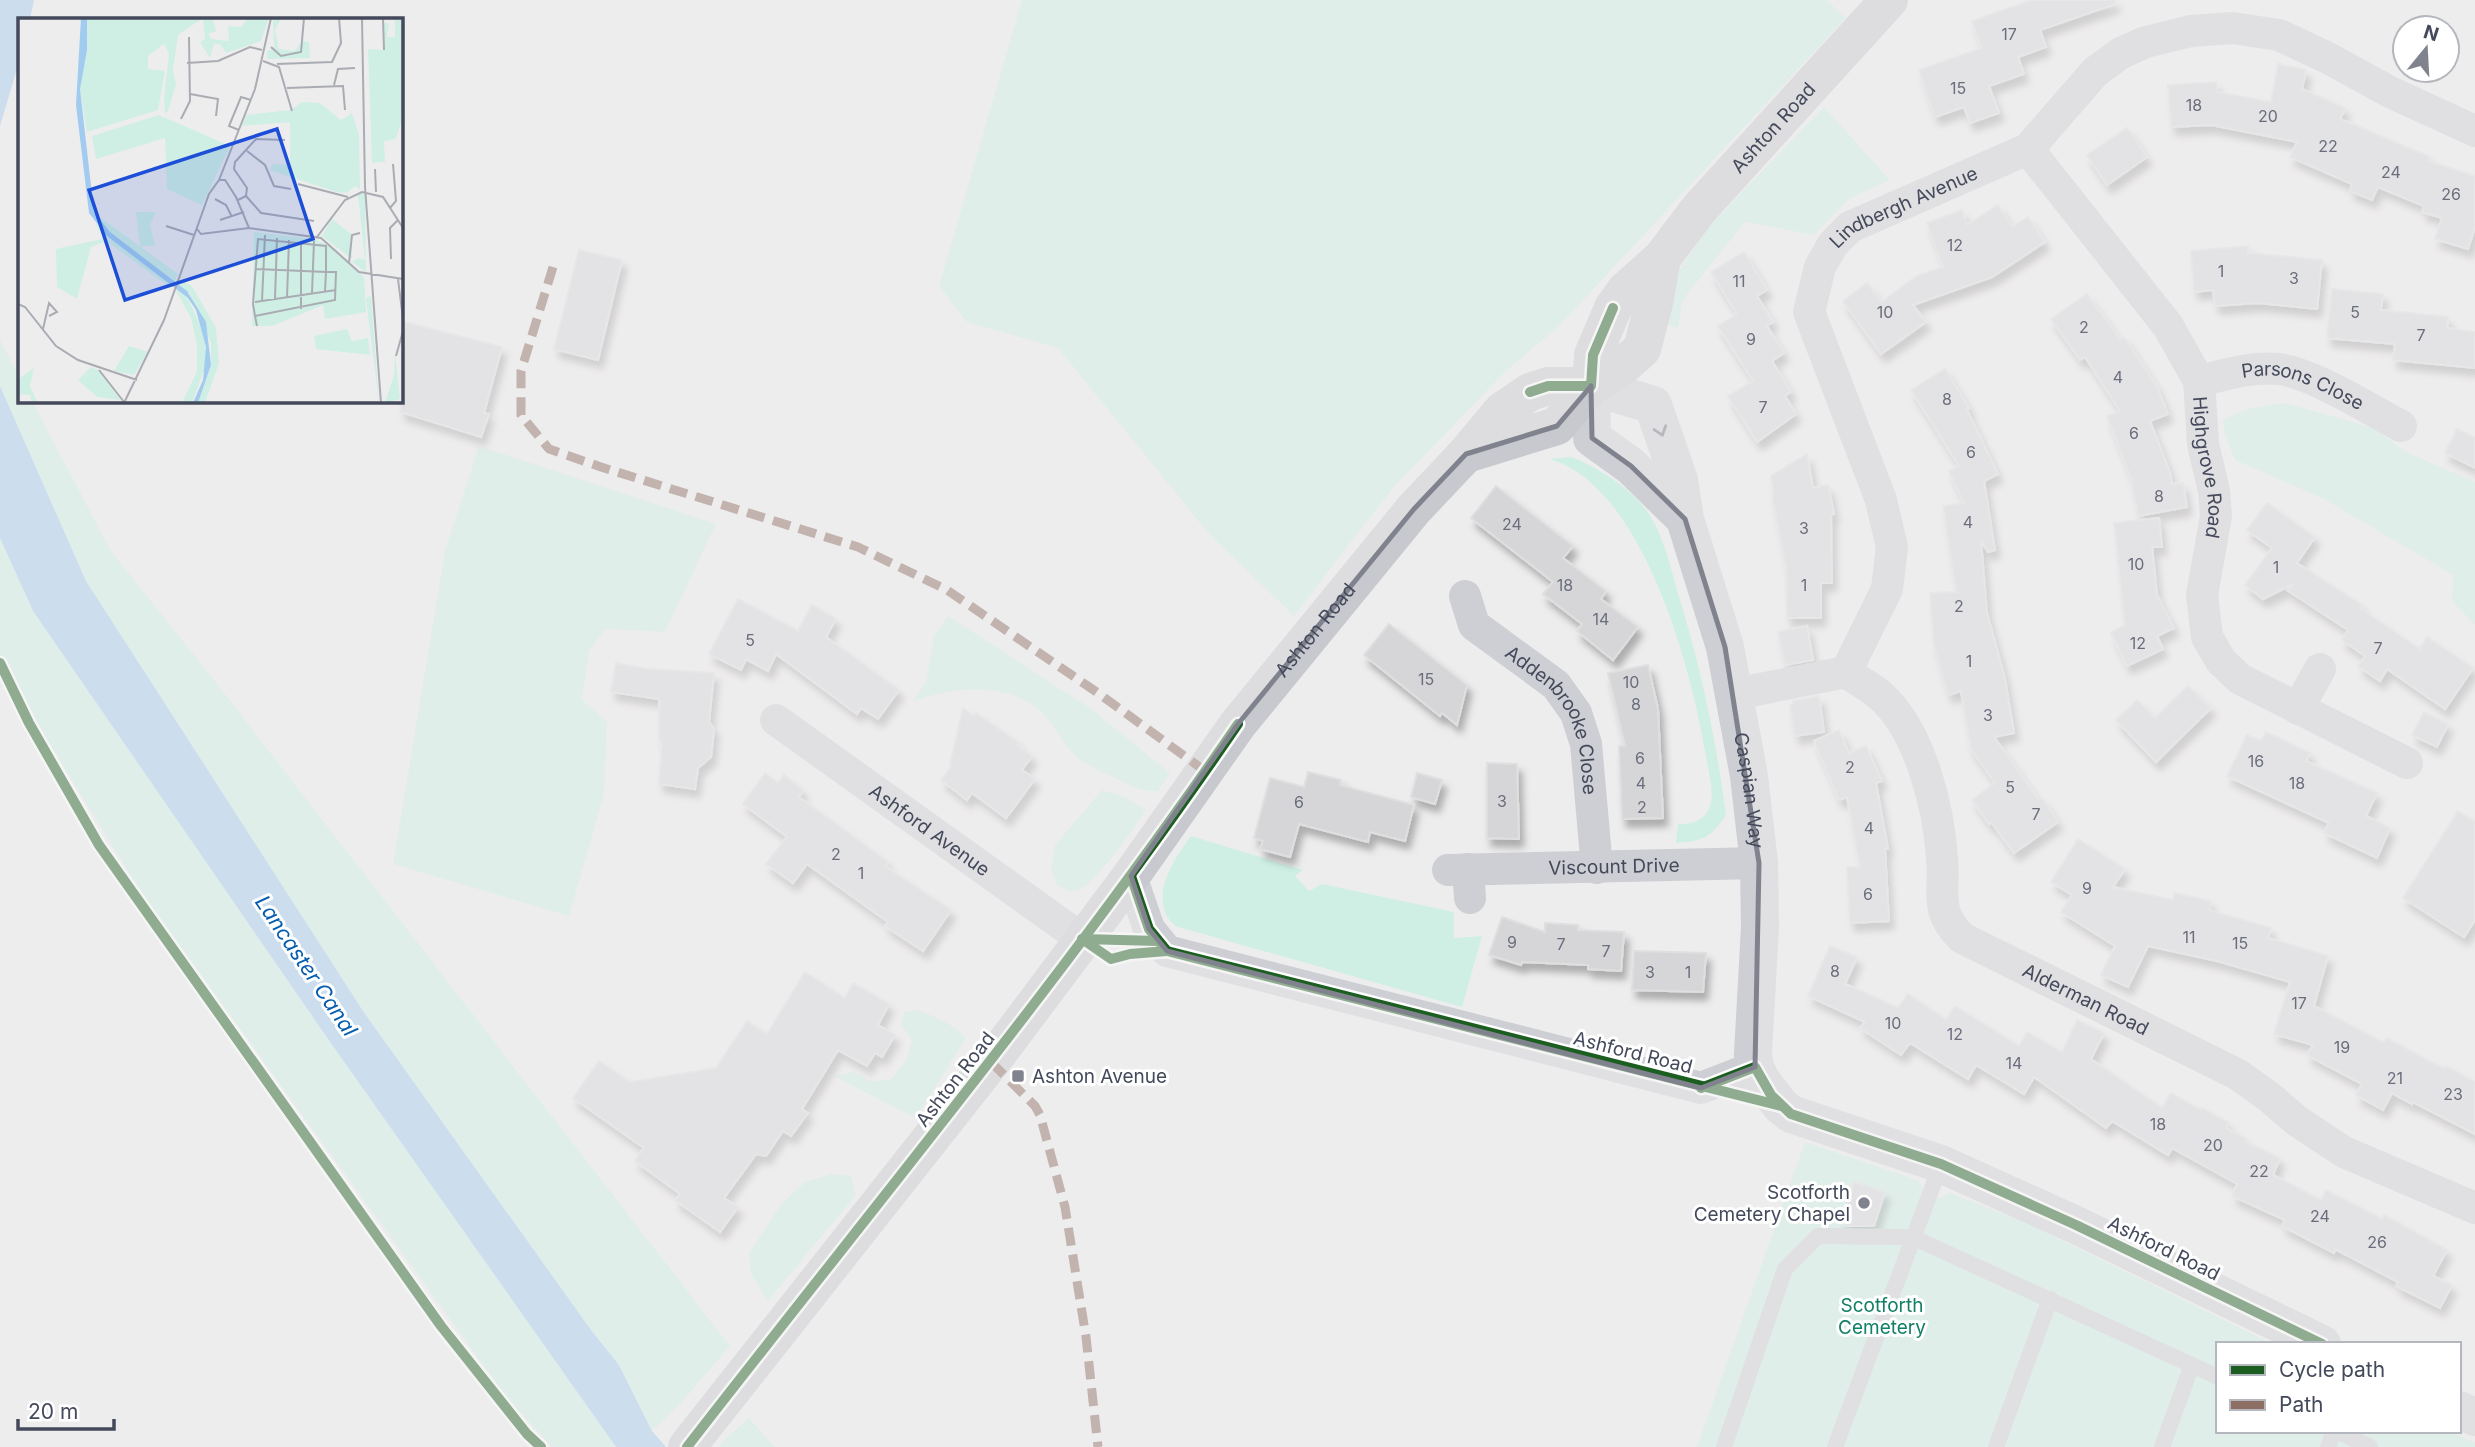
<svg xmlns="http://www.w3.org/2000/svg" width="2475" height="1447" viewBox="0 0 2475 1447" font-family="Inter,sans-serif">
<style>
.green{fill:#cfefe4}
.water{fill:#a2cbf0}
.building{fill:#d6d6d9;stroke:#dfdfe0;stroke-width:2;filter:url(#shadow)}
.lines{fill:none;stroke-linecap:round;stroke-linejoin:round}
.service{stroke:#cecfd4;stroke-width:16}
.minor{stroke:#cecfd4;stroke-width:32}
.tertiary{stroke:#cecfd4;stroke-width:38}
.primary{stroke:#c7c9cf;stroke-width:38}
.quiet{stroke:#8d6e63;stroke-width:9;stroke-dasharray:18 9;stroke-linecap:butt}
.cycleway-casing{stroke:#fff;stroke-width:15}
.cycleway{stroke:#1b5e20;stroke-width:10}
.oneway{stroke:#747985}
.marked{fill:none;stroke:#80838e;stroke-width:5;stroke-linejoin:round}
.poi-dot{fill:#80838e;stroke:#fff;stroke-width:2.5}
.labels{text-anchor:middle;stroke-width:6;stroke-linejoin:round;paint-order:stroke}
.number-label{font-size:16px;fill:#6a6e7c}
.street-label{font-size:19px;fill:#444a5b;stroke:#fff}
.poi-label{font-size:19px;fill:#444a5b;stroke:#fff;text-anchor:start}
.park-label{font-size:19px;fill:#118065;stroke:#fff}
.water-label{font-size:21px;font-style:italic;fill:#045dae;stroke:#fff}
.inset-road{fill:none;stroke:#aaacb3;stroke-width:2}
.view{fill:#1d4ed8;fill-opacity:0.15;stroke:#1d4ed8;stroke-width:3.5}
.inset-edge{fill:none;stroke:#444a5b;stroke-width:3.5}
</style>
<defs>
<filter id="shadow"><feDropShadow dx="4.5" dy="8" stdDeviation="3.5" flood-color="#0004"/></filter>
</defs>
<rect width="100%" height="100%" fill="#eeeded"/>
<g class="green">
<path d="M1022,0H1826L1846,18L1560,325L1505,372L1393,488L1294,616L1209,534L1058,348L967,322L939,286Z"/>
<path d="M1824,107L1890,180L1850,198L1814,235L1745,222L1688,293L1682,303L1678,328L1662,324L1675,277L1706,229Z"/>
<path d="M0,340L19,376V401H32L111,551L211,676L730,1346L681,1403L652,1431L619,1365L591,1330L363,1011L86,581L0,386Z"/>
<path d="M2285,403L2374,428L2406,452L2475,482V625L2452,601L2453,575L2324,499L2235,460L2225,435L2223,419L2251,408Z"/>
<path d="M479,446L716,524L665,632L605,629L589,651L582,700L607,721L604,794L569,916L393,864L445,551Z"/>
<path d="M1572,457C1600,469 1632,489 1649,514C1663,536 1670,564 1677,590C1700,664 1716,738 1726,815C1711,838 1703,841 1676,843L1678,824C1690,824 1703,822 1709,809C1716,793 1707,767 1705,751C1691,667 1642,484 1549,459Z"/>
<path d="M0,538L33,611L328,1039L614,1444L613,1447H552L507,1398L141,892L0,664Z"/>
<path d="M948,616L1090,708L1170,773L1158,791C1142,792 1131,786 1117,779C1103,773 1085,765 1075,755C1059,740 1051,717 1033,705C997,682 949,688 912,702L926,682L934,636Z"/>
<path d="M1102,790L1125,797L1146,810C1135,826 1092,892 1073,891C1068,891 1061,887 1057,885L1051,870L1055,845Z"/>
<path d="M1191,836L1303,870L1295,876L1309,891L1322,884L1454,912V938L1482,936L1462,1007L1175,926C1172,922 1166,917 1165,912C1155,886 1177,855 1191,836Z"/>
<path d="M916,1010C935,1016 952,1023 966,1038L916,1118L834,1076L854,1072L870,1081L890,1080L906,1061L912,1040L901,1025L904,1012Z"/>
<path d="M1805,1142L1917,1180L1922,1185V1192L1940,1198L1950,1193L2027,1223L2273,1344H2218V1431H2451L2475,1443V1447H1697Z"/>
<path d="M831,1174L851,1176L856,1195L768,1301L751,1274L749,1253L782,1203L805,1182Z"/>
<path d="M749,1418L775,1447H719L721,1443Z"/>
</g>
<g class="water">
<path d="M0,0H34L30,19H19V62L0,126Z"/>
<path d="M0,386L86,581L363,1011L591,1330L619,1365L652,1431L666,1447H616L328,1039L33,611L0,538Z"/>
</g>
<g class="building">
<path d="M2032,0H2115V4L2040,30L2046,47L2018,57L2024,74L1989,86L1999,113L1970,123L1964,107L1935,117L1919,70L1982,48L1972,21Z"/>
<path d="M2278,64L2306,70L2302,89L2345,108L2340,119L2430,157L2428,161L2475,176V227L2468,249L2435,239L2442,218L2422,212L2424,206L2378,187L2372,200L2350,191L2352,184L2290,157L2297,142L2211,125L2171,127L2168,85L2216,82L2217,92L2271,102Z"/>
<path d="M2127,128L2147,157L2107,185L2087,155Z"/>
<path d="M1998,205L2012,227L2028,217L2045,242L1992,277L1913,305L1926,322L1881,354L1843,301L1867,283L1881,302L1917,276L1943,267L1927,223L1962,210L1967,225Z"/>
<path d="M2248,246V253L2322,260L2317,309L2258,303L2215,306L2213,290L2194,292L2191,251Z"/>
<path d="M579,250L622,260L598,360L554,349Z"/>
<path d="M1744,252L1767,290L1757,296L1773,322L1767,326L1784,353L1772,361L1791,392L1785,396L1796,414L1757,442L1728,396L1753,381L1718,326L1737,314L1711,272Z"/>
<path d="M2332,289L2383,294L2381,310L2448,317L2447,328L2475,332V368L2393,360L2395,344L2327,338Z"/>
<path d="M2087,294L2120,339L2124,337L2157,387L2168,414L2150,421L2170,473L2172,484L2183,483L2187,507L2138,516L2131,478L2107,416L2120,411L2085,357L2080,360L2051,319Z"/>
<path d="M401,321L502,347L484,413L489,414L481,437L401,412Z"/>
<path d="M1945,369L1969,408L1967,410L1998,474L1984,481L1995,550L1988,552L1981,541L1987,613L2005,679L2014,733L1994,737L2039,800L2042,798L2058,822L2014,853L1991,822L1989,824L1972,800L1995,783L1971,749L1961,691L1948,695L1934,645L1930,593L1956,592L1943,506L1964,503L1949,471L1959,466L1911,390Z"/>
<path d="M2457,429L2475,438V468L2445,453Z"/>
<path d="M1807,454L1813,488L1828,485L1834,514L1831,515L1832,583H1821V618H1787L1786,566L1772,496H1774L1771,476Z"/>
<path d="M1496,486L1573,546L1563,558L1606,591L1601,599L1638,627L1613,660L1577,631L1582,624L1543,594L1553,582L1471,518Z"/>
<path d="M2267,503L2315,537L2297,563L2362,605L2360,608L2420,649L2427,637L2473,668L2445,709L2387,669L2380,681L2358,666L2365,656L2342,640L2348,630L2287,590L2293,584L2263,599L2245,585L2272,548L2247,530Z"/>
<path d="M2159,518L2162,547H2152L2157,595L2174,628L2157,636L2163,649L2127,666L2111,633L2125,625L2114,523Z"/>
<path d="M738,599L798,631L812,605L836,619L826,637L899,690L878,719L861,708L857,714L776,654L768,671L746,659L741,670L709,654Z"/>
<path d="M1389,624L1467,685L1457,725L1442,713L1440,716L1364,655Z"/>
<path d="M1807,626L1813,660L1785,665L1778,632Z"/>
<path d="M616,663L648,669L714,673L709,722L714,729L711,757L698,768L695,789L659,784L662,743L659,740V699L611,692Z"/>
<path d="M1648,665L1658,709L1663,818L1622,819L1619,746H1625L1608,673Z"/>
<path d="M2188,686L2211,708L2156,762L2116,720L2137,700L2155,718Z"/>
<path d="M1819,696L1824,732L1795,736L1790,705L1794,704L1793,701Z"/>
<path d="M963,708L974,716L976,713L1019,743L1017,745L1032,756L1022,770L1035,779L1006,818L972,793L967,800L941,780L952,766L950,765Z"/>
<path d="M2424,712L2448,724L2437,747L2412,735Z"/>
<path d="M1839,730L1849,753L1866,746L1882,781L1876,783L1888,849H1885L1889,921L1850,923L1847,867H1860L1847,797L1839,800L1814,741Z"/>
<path d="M2266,732L2310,753L2306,761L2377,793L2366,816L2390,828L2377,858L2324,833L2329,823L2227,776L2247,735L2261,741Z"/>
<path d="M1487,763L1517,764L1519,839L1487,838Z"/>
<path d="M1308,772L1341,780L1340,785L1414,805L1405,841L1370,832L1368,842L1299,824L1290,857L1260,849L1263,841L1254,838L1270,778L1304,787Z"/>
<path d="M765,773L778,783L784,775L803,790L799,797L888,862L885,866L951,910L923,951L885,926L888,922L807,864L793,883L766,864L787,837L743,804Z"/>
<path d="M1417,773L1442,780L1435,804L1411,797Z"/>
<path d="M2458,811L2475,822V920L2464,937L2403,898Z"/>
<path d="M2078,839L2125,869L2113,887L2173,900L2175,893L2211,901L2209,910L2271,928L2268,938L2328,956L2314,1006L2384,1043L2387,1038L2444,1069L2446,1066L2475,1082V1134L2413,1102L2412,1104L2392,1093L2383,1110L2356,1095L2362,1084L2307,1055L2313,1045L2274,1034L2290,982L2217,961L2148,946L2128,987L2101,975L2115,946L2061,912L2072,895L2051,882Z"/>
<path d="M1502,917L1545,932V923L1578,925V930L1624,932L1621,971L1588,969V965L1522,962L1521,965L1489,955Z"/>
<path d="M1830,946L1857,957L1845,984L1898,1008L1908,994L1946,1020L1955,1006L2019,1046L2027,1032L2062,1052L2077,1020L2104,1033L2091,1059L2162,1108L2171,1093L2201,1110L2202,1108L2229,1123L2226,1128L2247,1139L2245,1142L2280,1158L2273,1175L2321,1200L2326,1190L2382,1219L2384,1215L2447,1250L2433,1276L2452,1285L2440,1308L2396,1286L2398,1282L2335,1249L2334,1253L2282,1226L2285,1220L2232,1196L2237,1184L2172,1148L2168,1155L2112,1121L2106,1128L2034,1077L2024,1094L1976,1065L1968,1079L1910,1043L1901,1055L1860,1028L1865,1022L1808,996Z"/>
<path d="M1634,951L1706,953L1703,992L1632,990Z"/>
<path d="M805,972L845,998L853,983L889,1004L878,1025L895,1035L882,1057L875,1053L867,1066L838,1050L802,1109L808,1113L791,1136L783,1131L766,1156L756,1154L724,1198L738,1207L720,1232L675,1200L680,1194L635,1161L644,1148L573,1098L599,1061L630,1082L716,1068L747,1021L767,1034Z"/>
<path d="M1854,1182L1885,1192L1874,1226H1848L1841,1223Z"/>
</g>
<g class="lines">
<g class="service">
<path d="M2337,1431L2370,1447"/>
<path d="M1724,1447L1785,1269L1818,1236L1912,1237L2218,1377"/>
<path d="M1835,1447L1941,1164"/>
<path d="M1996,1447L2050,1299"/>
<path d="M2162,1447L2192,1365"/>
<path d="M2328,1447L2334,1431"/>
</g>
<g class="minor">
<path id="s1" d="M2028,149L2168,326L2199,381L2203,444L2214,491L2216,516L2202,595L2207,637L2221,661L2240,679L2407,763"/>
<path id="s2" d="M2199,381C2225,375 2252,366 2279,369C2314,374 2369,409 2401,426"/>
<path id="s3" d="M1465,596L1474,625L1556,685L1576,713L1586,744L1597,868"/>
<path id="s4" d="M1846,672C1857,680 1871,687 1881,696C1920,731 1939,808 1942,859C1945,893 1934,911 1962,938L2237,1074L2268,1096L2297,1121L2344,1152L2475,1208"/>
<path id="s5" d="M1735,694L1846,672L1887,589L1892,547L1881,500L1809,312L1820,267L1833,244L1850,227L2028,149L2095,72L2121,53L2146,42L2191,31L2232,28L2279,35L2328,58L2390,92L2475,131"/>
<path d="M2298,709L2320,669"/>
<path id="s6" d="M776,720L1082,939"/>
<path d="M1468,869L1470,898"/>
<path id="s7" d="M1448,870L1759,863"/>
<path d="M1131,876L1149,929L1167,951L1701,1088L1755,1067"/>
</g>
<g class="tertiary">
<path id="s8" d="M1685,519L1631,466L1592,438L1591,386L1653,405L1679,480L1685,519L1725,647L1749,776L1759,863L1760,927L1753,1054L1755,1067L1761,1080L1781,1106L1791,1114L1941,1164L2076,1225L2322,1344"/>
<path d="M2459,1410L2475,1417"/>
</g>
<g class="primary">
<path id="s9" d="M1591,386L1593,355L1613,308L1625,291L1662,258L1699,209L1889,0"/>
<path d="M1466,454L1557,426L1591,386L1624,365L1642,349L1654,303L1662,258"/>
<path id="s10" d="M687,1447L999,1052L1131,876L1238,724L1414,509L1466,454L1502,411L1530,392L1548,386H1591"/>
</g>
<g class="quiet">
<path d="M553,267L521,371V415L549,449L601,467L858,547L947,590L1098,693L1205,771"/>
<path d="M991,1062L1035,1106L1040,1115L1065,1207L1086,1337L1098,1447"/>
</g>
<defs>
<g id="cycleway">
<path d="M1530,392L1548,386H1591L1593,355L1613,308"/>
<path d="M0,663L29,723L99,845L441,1326L527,1434L541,1447"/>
<path d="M1131,876L1149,929L1167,951L1781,1106"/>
<path d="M1158,941L1082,939L1111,959L1130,954L1167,951"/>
<path d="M1701,1088L1755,1067L1771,1095L1791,1114L1941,1164L2076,1225L2322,1344"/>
<path d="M687,1447C873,1207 1067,974 1238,724"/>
</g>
</defs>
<use href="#cycleway" class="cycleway-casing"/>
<use href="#cycleway" class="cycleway"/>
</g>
<defs><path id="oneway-chevron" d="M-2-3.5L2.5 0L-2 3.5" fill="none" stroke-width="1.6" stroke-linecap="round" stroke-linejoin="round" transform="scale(1.75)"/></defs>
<use class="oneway" href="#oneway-chevron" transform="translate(1661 431) rotate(72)"/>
<path d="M0 0H2475V1447H0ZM1591,386L1592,438L1631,466L1685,519L1725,647L1759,863L1755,1067L1701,1088L1167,951L1149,929L1131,876L1238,724L1414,509L1466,454L1557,426Z" fill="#eeeded" fill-opacity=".55" fill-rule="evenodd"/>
<path class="marked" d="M1591,386L1592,438L1631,466L1685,519L1725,647L1759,863L1755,1067L1701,1088L1167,951L1149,929L1131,876L1238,724L1414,509L1466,454L1557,426Z"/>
<g class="poi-dot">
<rect x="1011" y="1069" width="14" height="14" rx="3.5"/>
<circle cx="1864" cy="1203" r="7"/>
</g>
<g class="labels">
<g class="number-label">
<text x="2009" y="40">17</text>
<text x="1958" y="94">15</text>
<text x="2194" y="111">18</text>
<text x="2268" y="122">20</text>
<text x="2328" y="152">22</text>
<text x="2391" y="178">24</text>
<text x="2451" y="200">26</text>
<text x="1955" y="251">12</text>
<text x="2221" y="277">1</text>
<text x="2294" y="284">3</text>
<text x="1739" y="287">11</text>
<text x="1885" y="318">10</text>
<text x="2355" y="318">5</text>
<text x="2084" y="333">2</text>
<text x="2421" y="341">7</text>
<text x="1751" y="345">9</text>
<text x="2118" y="383">4</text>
<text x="1947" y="405">8</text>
<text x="1763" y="413">7</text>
<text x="2134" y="439">6</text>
<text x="1971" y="458">6</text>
<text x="2159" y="502">8</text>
<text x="1968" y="528">4</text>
<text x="1512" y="530">24</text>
<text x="1804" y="534">3</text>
<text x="2136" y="570">10</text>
<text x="2276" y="573">1</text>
<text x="1565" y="591">18</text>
<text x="1804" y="591">1</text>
<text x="1959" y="612">2</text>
<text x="1601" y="625">14</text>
<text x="750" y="646">5</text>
<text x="2138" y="649">12</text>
<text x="2378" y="654">7</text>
<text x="1969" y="667">1</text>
<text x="1426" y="685">15</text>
<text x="1631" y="688">10</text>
<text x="1636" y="710">8</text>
<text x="1988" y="721">3</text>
<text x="1640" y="764">6</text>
<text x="2256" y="767">16</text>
<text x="1850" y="773">2</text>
<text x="1641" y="789">4</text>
<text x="2297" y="789">18</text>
<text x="2010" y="793">5</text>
<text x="1502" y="807">3</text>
<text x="1299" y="808">6</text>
<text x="1642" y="813">2</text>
<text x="2036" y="820">7</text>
<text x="1869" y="834">4</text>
<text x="836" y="860">2</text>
<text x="861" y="879">1</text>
<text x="2087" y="894">9</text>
<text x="1868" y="900">6</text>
<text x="2189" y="943">11</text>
<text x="1512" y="948">9</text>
<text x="2240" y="949">15</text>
<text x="1561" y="950">7</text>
<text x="1606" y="957">7</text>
<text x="1835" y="977">8</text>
<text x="1650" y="978">3</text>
<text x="1688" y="978">1</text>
<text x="2299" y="1009">17</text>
<text x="1893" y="1029">10</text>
<text x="1955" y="1040">12</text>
<text x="2342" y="1053">19</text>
<text x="2014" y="1069">14</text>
<text x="2395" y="1084">21</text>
<text x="2453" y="1100">23</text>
<text x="2158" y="1130">18</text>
<text x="2213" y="1151">20</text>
<text x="2259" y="1177">22</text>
<text x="2320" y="1222">24</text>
<text x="2377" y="1248">26</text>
</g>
<g class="street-label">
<text dy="7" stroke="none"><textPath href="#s9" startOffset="324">Ashton Road</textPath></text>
<text dy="7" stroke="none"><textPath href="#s5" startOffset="651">Lindbergh Avenue</textPath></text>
<text dy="7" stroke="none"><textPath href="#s2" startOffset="108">Parsons Close</textPath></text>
<text dy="7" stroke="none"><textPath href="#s1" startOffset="376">Highgrove Road</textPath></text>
<text dy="7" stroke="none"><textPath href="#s10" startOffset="1031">Ashton Road</textPath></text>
<text dy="7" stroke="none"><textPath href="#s3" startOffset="161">Addenbrooke Close</textPath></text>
<text dy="7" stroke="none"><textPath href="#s8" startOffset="639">Caspian Way</textPath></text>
<text dy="7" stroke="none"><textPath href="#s6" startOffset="189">Ashford Avenue</textPath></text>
<text dy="7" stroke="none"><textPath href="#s7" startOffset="166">Viscount Drive</textPath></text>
<text dy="7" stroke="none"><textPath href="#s4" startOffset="443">Alderman Road</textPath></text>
<text transform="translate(1633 1052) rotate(14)" y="7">Ashford Road</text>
<text transform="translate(955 1079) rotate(-52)" y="7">Ashton Road</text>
<text transform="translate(2164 1248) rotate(26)" y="7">Ashford Road</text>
</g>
<g class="poi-label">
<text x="1032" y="1083">Ashton Avenue</text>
<text x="1850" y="1199" text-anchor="end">Scotforth<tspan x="1850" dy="22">Cemetery Chapel</tspan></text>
</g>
<g class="park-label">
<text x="1882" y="1312">Scotforth<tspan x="1882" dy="22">Cemetery</tspan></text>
</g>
<g class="water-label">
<text transform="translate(306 966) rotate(56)" y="7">Lancaster Canal</text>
</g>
</g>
<g transform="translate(18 18)">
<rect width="385" height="385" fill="#eeeded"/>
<path d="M69,0H195L198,14L191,15L193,21L211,23L210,8L223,9L230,0H251L243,23L208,35L202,26H196L192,40L182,24L187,21L185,0L160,17L155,52L158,66L150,93L147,96L146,79L151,36L146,26L130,38V51L147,53L140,92L69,114L62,71ZM255,0H264L257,12L261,31L276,33L285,23L291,24L292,40L249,41V33L256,31ZM377,0H385V97L378,121L366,123L367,144L354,145L350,31L366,32L365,5H371L369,19H377ZM284,84L302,85L323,102L334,95L341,117L342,172L337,168L328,175L318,174L252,152L254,146L272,147V104L224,108L228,97L273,92ZM141,97L212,128L184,187L149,171L147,120L78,141L74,118ZM340,176H347L348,254L334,244L340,240L347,242ZM118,194H138L132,207L137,228H122ZM76,195L160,256L156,265L92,214ZM314,201L333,216L334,241L304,218ZM77,205L153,267V270L87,222ZM236,214L296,221L316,230L346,259L348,294L307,301L305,287L254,308H234ZM84,221L86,224L73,229L59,281L39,269L38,231ZM163,261L174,268L198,310L201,345L187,385H180L193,347V325L172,276L161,267ZM157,271L170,281L187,318L188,346L174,385H164L179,353V327L173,300ZM353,278L356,318L361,385L348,280ZM329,311L334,323L350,320L352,337L298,331L296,318ZM111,328L130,334L116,357L96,353ZM377,335L382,381L367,385L376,357ZM73,349L80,352L102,382L79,379L60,362ZM16,350L12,368L19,384L13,385V377L0,376V361Z" fill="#cfefe4"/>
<path d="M63,0H69V32L62,71L76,194L92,214L169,273L188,304L193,347L180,385H175L185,362L188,329L178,292L170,280L89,218L71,195L58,87Z" fill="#a2cbf0"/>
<path class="inset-road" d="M344,0L347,169L363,385M365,0L366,32M253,29L263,38L283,34L286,0M245,43L261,49L274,93M169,45L200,43L232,29L244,32M259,46L314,44L323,25L321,0M316,67L320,51L337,50M269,70L325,68L327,92M172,76L200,81L198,98M163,101L172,83L171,19M221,112L211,108L223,79L233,82M229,133L247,147L256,168L273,171M357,151L358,174M201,162H207L218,179L231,210M201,162L237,71L253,0M280,166L330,179M228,178L243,195L296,203M197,181L208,187L214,199M220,182L228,178L229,170L216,151L217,144L238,121L267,122M372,190L378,183L375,146M202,202L226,194M148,208L176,217M231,210L303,220L341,254L385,261M179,211L183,216L231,210M299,219L327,182L344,174L365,179L385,210M373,241L372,210L380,202M331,245L334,217L342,215M238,251L308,254L307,273M380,261L385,301M294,275L296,223M269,280L271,222M257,281L259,220M244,283L247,217M237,284L318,272M0,286L7,289L38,328L60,342L119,362M283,291V223M237,298L317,282L318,254H308V228L240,221L235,286L237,298L239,308M25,311L31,285L39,294L31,298M378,338L385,313M81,352L106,384M106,385L146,302L191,176L201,162"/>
<path class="view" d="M259,111L295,221L107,282L71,172Z"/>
<rect width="385" height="385" class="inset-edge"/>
</g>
<rect x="2216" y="1342" width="245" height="91" fill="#ffffff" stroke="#b4b7bd" stroke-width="2"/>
<rect x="2230" y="1365" width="35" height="10" fill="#1b5e20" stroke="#b4b7bd" stroke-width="2"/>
<text x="2279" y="1377" font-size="21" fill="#444a5b">Cycle path</text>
<rect x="2230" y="1400" width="35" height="10" fill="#8d6e63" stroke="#b4b7bd" stroke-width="2"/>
<text x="2279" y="1412" font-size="21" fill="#444a5b">Path</text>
<g transform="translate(2426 49) rotate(18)"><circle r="33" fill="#ffffff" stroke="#b4b7bd" stroke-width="2"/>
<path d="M0-5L12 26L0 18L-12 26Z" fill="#80838e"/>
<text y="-10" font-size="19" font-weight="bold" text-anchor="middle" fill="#444a5b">N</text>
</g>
<path d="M18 1419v10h96v-10" fill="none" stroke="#444a5b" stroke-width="3.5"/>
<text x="28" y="1419" font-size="21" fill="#444a5b" stroke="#ffffff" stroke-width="5" paint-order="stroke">20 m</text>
</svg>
